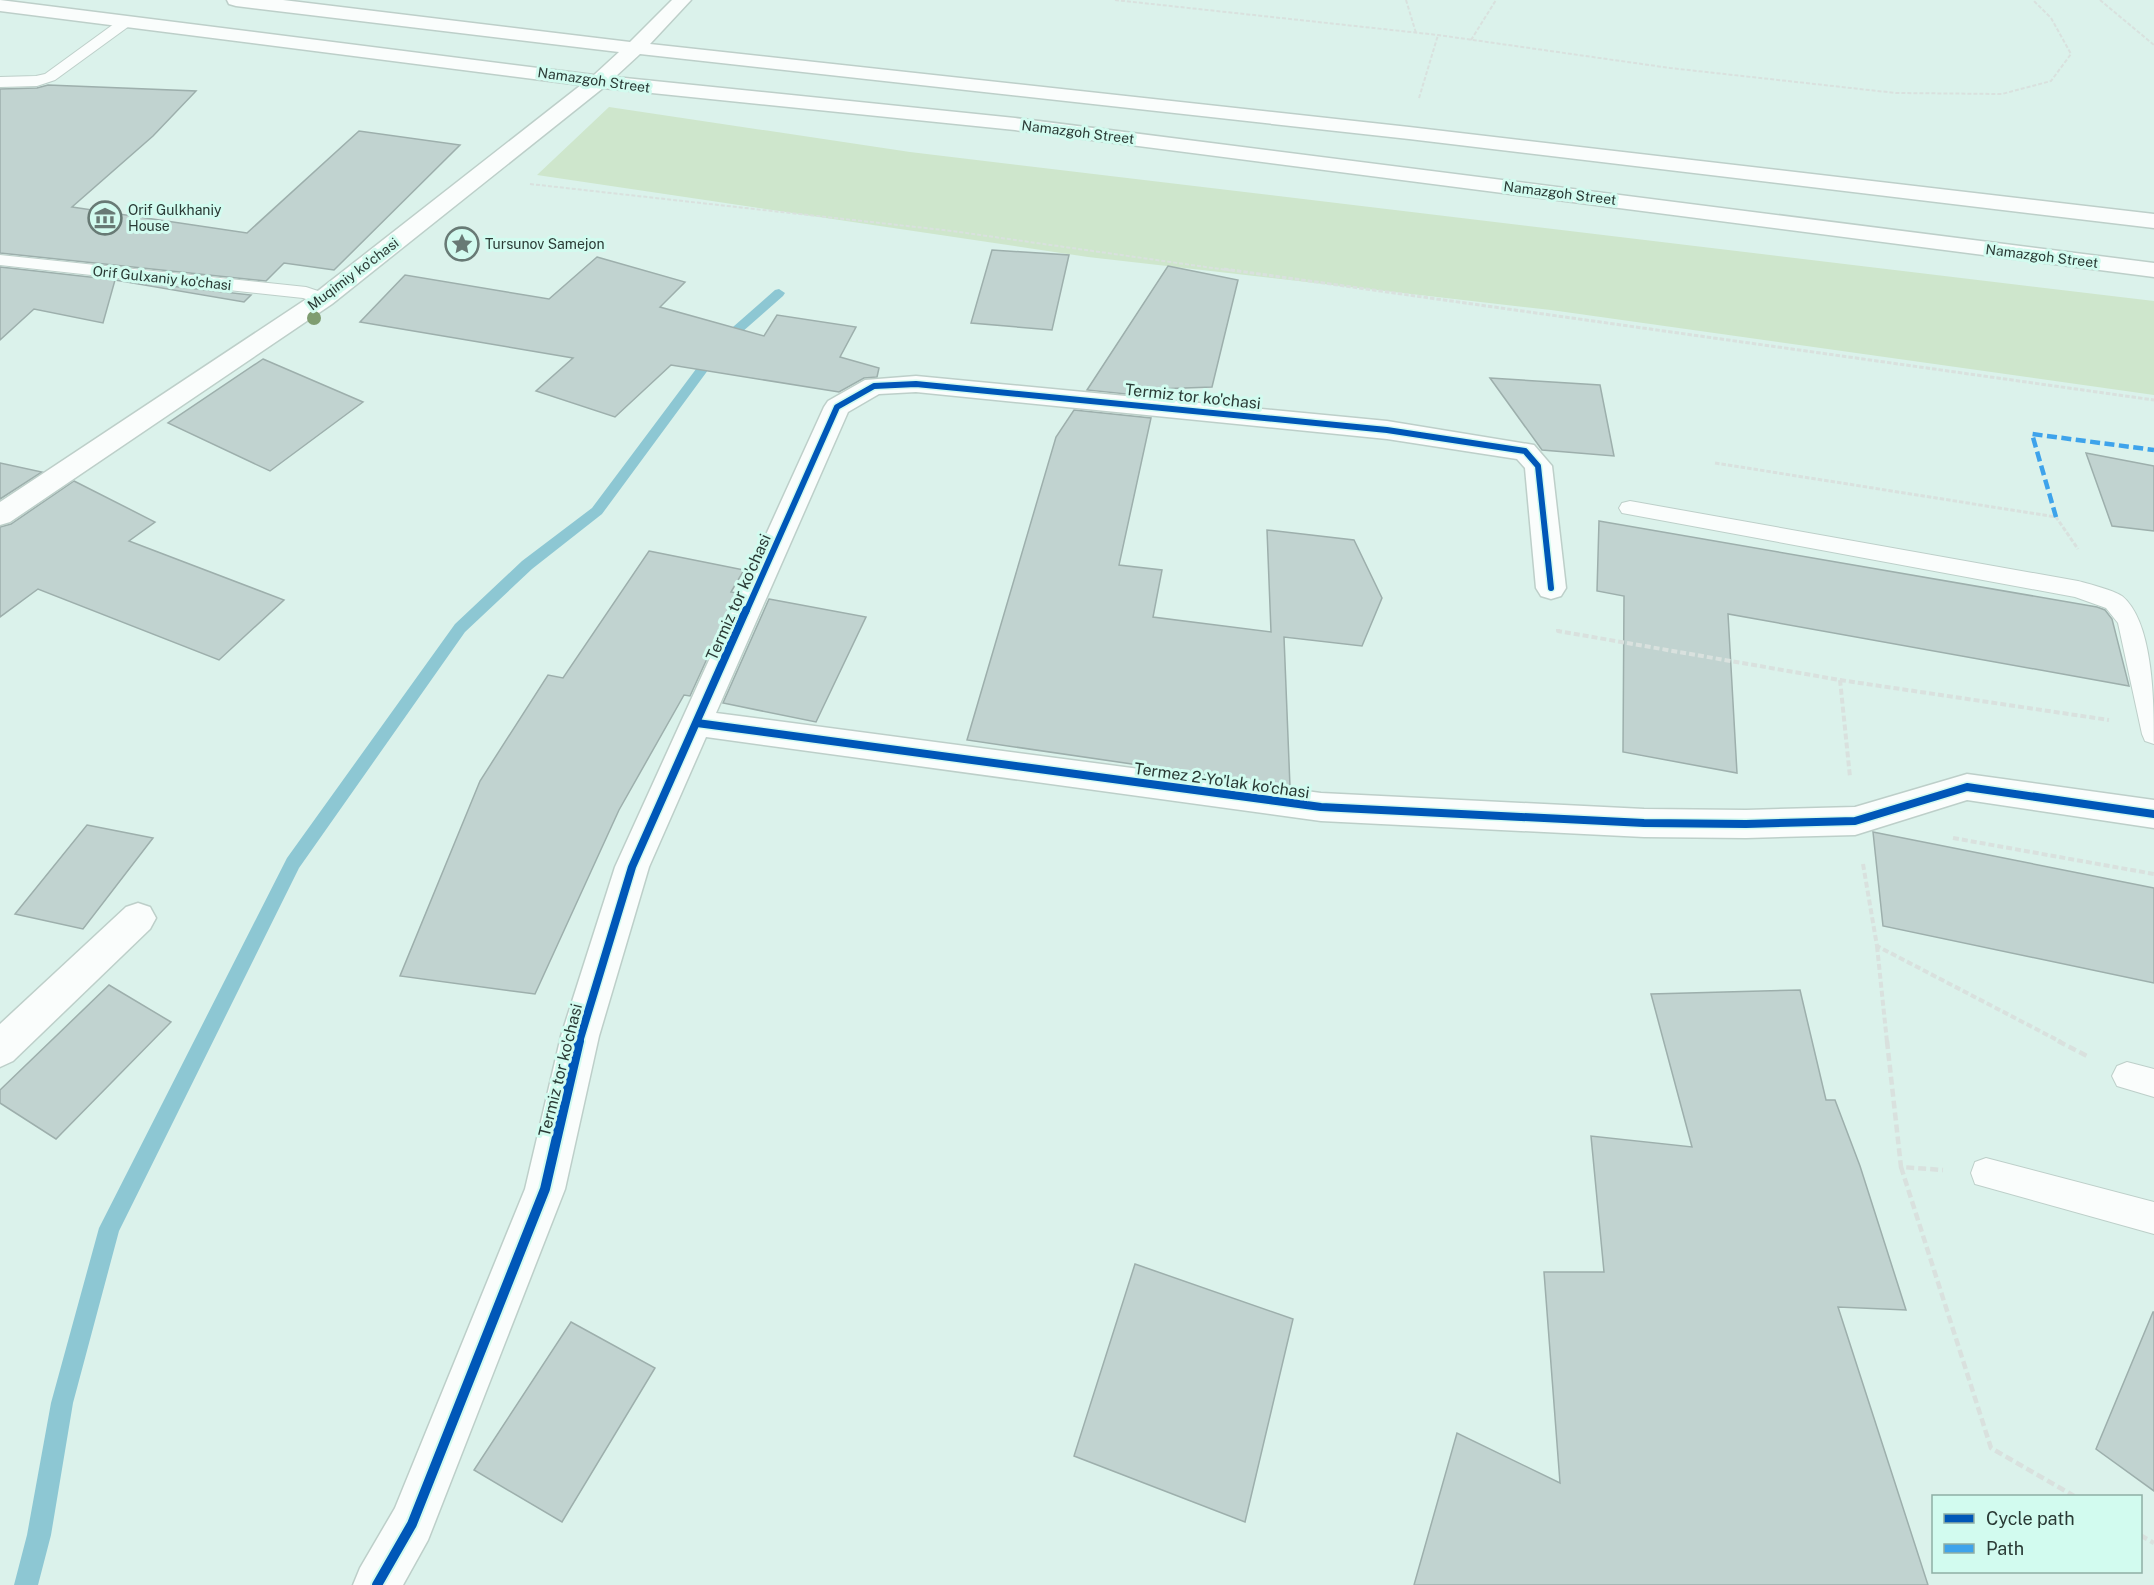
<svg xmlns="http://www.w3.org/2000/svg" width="2154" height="1585" viewBox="0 0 2154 1585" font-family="'Public Sans',sans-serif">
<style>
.green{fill:#cee6cc}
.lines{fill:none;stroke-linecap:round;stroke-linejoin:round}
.stream{fill:#8dc7d3;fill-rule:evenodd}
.building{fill:#c1d3d0;stroke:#9dafac;stroke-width:1.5}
.lane-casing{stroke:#bdcfc9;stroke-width:2}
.street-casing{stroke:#bdcfc9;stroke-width:3}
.secondary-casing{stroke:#bdcfc9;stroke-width:3}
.path-far3{stroke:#d9e1de;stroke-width:2;stroke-dasharray:4 2;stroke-linecap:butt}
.path-far2{stroke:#d9e1de;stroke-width:3;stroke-dasharray:4.5 2;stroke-linecap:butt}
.path-far1{stroke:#d9e1de;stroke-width:4;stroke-dasharray:6 3;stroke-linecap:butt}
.path{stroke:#d9e1de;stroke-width:4.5;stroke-dasharray:8 4;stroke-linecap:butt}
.lane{fill:#fafdfc;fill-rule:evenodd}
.street{fill:#fafdfc;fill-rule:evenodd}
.secondary{fill:#fafdfc;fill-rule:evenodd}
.quiet{stroke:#3ea3eb;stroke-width:4.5;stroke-dasharray:10 4.5;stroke-linecap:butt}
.cycleway-far2-casing{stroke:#d2fbef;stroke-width:9}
.cycleway-far1-casing{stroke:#d2fbef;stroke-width:11}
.cycleway-casing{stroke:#d2fbef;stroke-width:14}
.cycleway-far2{stroke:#0057b8;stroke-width:6}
.cycleway-far1{stroke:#0057b8;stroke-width:8}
.cycleway{stroke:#0057b8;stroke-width:10}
.tree{fill:#7f9d71}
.labels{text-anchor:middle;stroke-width:6;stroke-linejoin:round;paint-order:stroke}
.far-street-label{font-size:14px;fill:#2a3a35;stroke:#d2fbef}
.far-poi-label{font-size:14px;fill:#2a3a35;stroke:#d2fbef;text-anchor:start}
.street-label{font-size:16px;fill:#2a3a35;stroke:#d2fbef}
</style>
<rect width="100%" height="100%" fill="#dbf2eb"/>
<path class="green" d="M609,107L910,152L2154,301V395L1551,310L1088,257L537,175Z"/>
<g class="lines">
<path class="stream" d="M779,289L785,293L783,296L725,347L602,514L532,569L465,632L299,868L119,1231L73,1403L51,1535L38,1585H14L27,1535L51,1403L99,1228L287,858L455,624L522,561L592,508L717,341L775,290Z"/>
</g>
<g class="building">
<path d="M48,85L196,91L153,136L72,207L247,233L359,131L460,145L334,270L284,263L266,281L0,253V89L37,88Z"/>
<path d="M992,250L1069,255L1052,330L971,323Z"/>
<path d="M597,257L685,282L660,307L764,336L777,315L856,327L840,357L879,368L877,377L864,378L839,392L671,365L615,417L536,391L573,358L360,322L405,275L549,299Z"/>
<path d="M1168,266L1238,280L1212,387L1157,389L1155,397L1087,390Z"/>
<path d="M0,267L251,295L244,302L115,280L103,323L34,309L0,340Z"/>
<path d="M263,359L363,402L270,471L168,423Z"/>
<path d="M1490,378L1600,385L1614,456L1542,450Z"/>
<path d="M1074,410L1151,418L1119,565L1162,570L1153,617L1271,632L1267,530L1354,540L1382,598L1362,646L1284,637L1290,787L967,740L1056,437Z"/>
<path d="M2086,453L2154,466V531L2112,526Z"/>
<path d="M0,463L42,472L0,499Z"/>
<path d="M74,481L155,522L129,541L284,600L219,660L38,589L0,617V527L11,524Z"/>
<path d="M1599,521L2097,607L2105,610L2112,619L2129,686L1728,614L1737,773L1623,752L1624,596L1597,591Z"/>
<path d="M649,551L744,570L731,592L737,593L690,696L684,695L619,810L535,994L400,976L480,781L548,675L563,678Z"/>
<path d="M769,599L866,617L816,722L723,703Z"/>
<path d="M87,825L153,838L83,929L15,914Z"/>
<path d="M1873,832L2154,888V983L1883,926Z"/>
<path d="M109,985L171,1022L56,1139L0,1103V1090Z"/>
<path d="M1800,990L1826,1100H1835L1860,1166L1906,1310L1838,1307L1928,1585H1414L1457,1433L1560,1483L1544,1272H1604L1591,1136L1692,1147L1651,994Z"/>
<path d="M1135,1264L1293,1319L1245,1522L1074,1456Z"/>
<path d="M2153,1312H2154V1491L2096,1449Z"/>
<path d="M571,1322L655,1368L562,1522L474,1470Z"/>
</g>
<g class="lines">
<defs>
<g id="lane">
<path d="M127,17L134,21L132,24L55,80L37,86L0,87V77L36,76L45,74L122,18Z"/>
<path d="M0,255L306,287L330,295L332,299L330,303L323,305L303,298L0,265Z"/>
<path d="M1630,501L2078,581C2089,584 2113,590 2122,596C2154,622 2154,705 2154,744L2145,741L2142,734L2118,623L2106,608L2075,597L1622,513L1619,508L1622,503Z"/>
<path d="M2127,1062L2154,1069V1097L2117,1086L2112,1076L2117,1066Z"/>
<path d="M1986,1158L2154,1202V1234L1975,1184L1971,1173L1975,1162Z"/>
</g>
<g id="street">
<path d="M916,376L1387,421L1534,445L1552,466L1566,588L1561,596L1551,599L1541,596L1536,588L1525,468L1517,459L1387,439L916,392L879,394L848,412L716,713L1321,793L1644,809L1746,810L1855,807L1967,774L2154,800V828L1967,800L1855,835L1746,838L1644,837L1321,821L706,737L649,867L599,1036L565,1189L428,1540L403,1585H353L360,1568L395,1508L525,1189L561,1036L615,867L824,407L828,401L865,380Z"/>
<path d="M138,903L150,907L156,918L150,929L13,1061L0,1067V1024L126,907Z"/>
</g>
<path id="secondary" d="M0,0L594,75L619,52L236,6L229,4L227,0H283L630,42L672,0H691L650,44L1409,127L2154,214V228L1409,139L640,54L615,77L1015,118L2154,263V277L1015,130L603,88L332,304L10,522L0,525V502L314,294L581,85L0,11Z"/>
</defs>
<use href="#lane" class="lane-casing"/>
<use href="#street" class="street-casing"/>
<use href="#secondary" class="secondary-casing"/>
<g class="path-far3">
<path d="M1115,0L1438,35L1670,68L1896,93L2002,94L2051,81L2071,54L2051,18L2033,0"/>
<path d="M1406,0L1416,33"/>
<path d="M2100,0L2154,45"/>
<path d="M1471,40L1496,0"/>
<path d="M1419,98L1438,35"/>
<path d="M530,184L952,231L1234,271"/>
</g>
<g class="path-far2">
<path d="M1224,269L2154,400"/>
<path d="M1715,463L2056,517L2078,549"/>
</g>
<g class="path-far1">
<path d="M1558,629V631L1840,680L1850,777"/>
<path d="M1840,680L2109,720"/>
<path d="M1953,838L2154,874"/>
<path d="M1863,864L1877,946L2061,1042"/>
<path d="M1877,946L1887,1042"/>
</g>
<g class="path">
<path d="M1887,1041L1901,1167L1943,1170"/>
<path d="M2058,1041L2089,1057"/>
<path d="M1901,1167L1991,1448L2074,1496"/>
<path d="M2140,1535L2154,1543"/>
</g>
<use href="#lane" class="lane"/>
<use href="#street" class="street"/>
<use href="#secondary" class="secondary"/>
<path class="quiet" d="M2056,517L2032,434L2154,450"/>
<defs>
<path id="cycleway-far2" d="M746,612L837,407L874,386L916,384L1387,430L1525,451L1538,466L1551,588"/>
<g id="cycleway-far1">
<path d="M697,723L1321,807L1644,823L1746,824L1855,821L1967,787L2154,814"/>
<path d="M579,1042L632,867L746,610"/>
</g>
<path id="cycleway" d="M377,1585L412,1524L545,1189L579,1041"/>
</defs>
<use href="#cycleway-far2" class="cycleway-far2-casing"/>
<use href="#cycleway-far1" class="cycleway-far1-casing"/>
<use href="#cycleway" class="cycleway-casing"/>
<use href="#cycleway-far2" class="cycleway-far2"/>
<use href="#cycleway-far1" class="cycleway-far1"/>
<use href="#cycleway" class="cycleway"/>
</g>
<circle class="tree" cx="314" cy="318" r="7"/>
<defs>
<symbol id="museum-ring" viewBox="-11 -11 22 22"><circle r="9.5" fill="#d2fbef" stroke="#687a75" stroke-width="1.5"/><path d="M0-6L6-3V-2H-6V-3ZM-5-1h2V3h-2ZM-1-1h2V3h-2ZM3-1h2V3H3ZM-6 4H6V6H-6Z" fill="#687a75"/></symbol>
<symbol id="sight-ring" viewBox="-11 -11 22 22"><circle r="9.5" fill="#d2fbef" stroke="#687a75" stroke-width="1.5"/><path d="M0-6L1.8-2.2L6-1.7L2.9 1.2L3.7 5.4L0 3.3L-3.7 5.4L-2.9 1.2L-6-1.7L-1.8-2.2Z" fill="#687a75"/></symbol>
</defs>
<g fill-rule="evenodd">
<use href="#museum-ring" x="86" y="199" width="38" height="38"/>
<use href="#sight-ring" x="443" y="225" width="38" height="38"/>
</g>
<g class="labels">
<g class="far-street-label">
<text transform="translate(594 80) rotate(8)" y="5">Namazgoh Street</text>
<text transform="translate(1078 132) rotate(7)" y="5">Namazgoh Street</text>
<text transform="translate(1560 193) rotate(7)" y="5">Namazgoh Street</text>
<text transform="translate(2042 256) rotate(7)" y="5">Namazgoh Street</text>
<text transform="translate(353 274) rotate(-37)" y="5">Muqimiy ko'chasi</text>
<text transform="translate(162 278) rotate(6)" y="5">Orif Gulxaniy ko'chasi</text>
</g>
<g class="far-poi-label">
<text x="128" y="215">Orif Gulkhaniy<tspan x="128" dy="16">House</tspan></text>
<text x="485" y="249">Tursunov Samejon</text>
</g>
<g class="street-label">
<text transform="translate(1193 396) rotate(6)" y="6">Termiz tor ko'chasi</text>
<text transform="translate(738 597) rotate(-66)" y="6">Termiz tor ko'chasi</text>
<text transform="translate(1222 780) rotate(8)" y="6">Termez 2-Yo'lak ko'chasi</text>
<text transform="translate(560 1070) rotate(-76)" y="6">Termiz tor ko'chasi</text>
</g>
</g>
<rect x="1932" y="1495" width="210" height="78" fill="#d2fbef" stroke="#8faea5" stroke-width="1.5"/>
<rect x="1944" y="1514" width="30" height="9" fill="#0057b8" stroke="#8faea5" stroke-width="1.5"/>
<text x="1986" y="1525" font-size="18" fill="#2a3a35">Cycle path</text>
<rect x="1944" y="1544" width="30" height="9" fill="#3ea3eb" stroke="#8faea5" stroke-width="1.5"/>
<text x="1986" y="1555" font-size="18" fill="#2a3a35">Path</text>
</svg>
